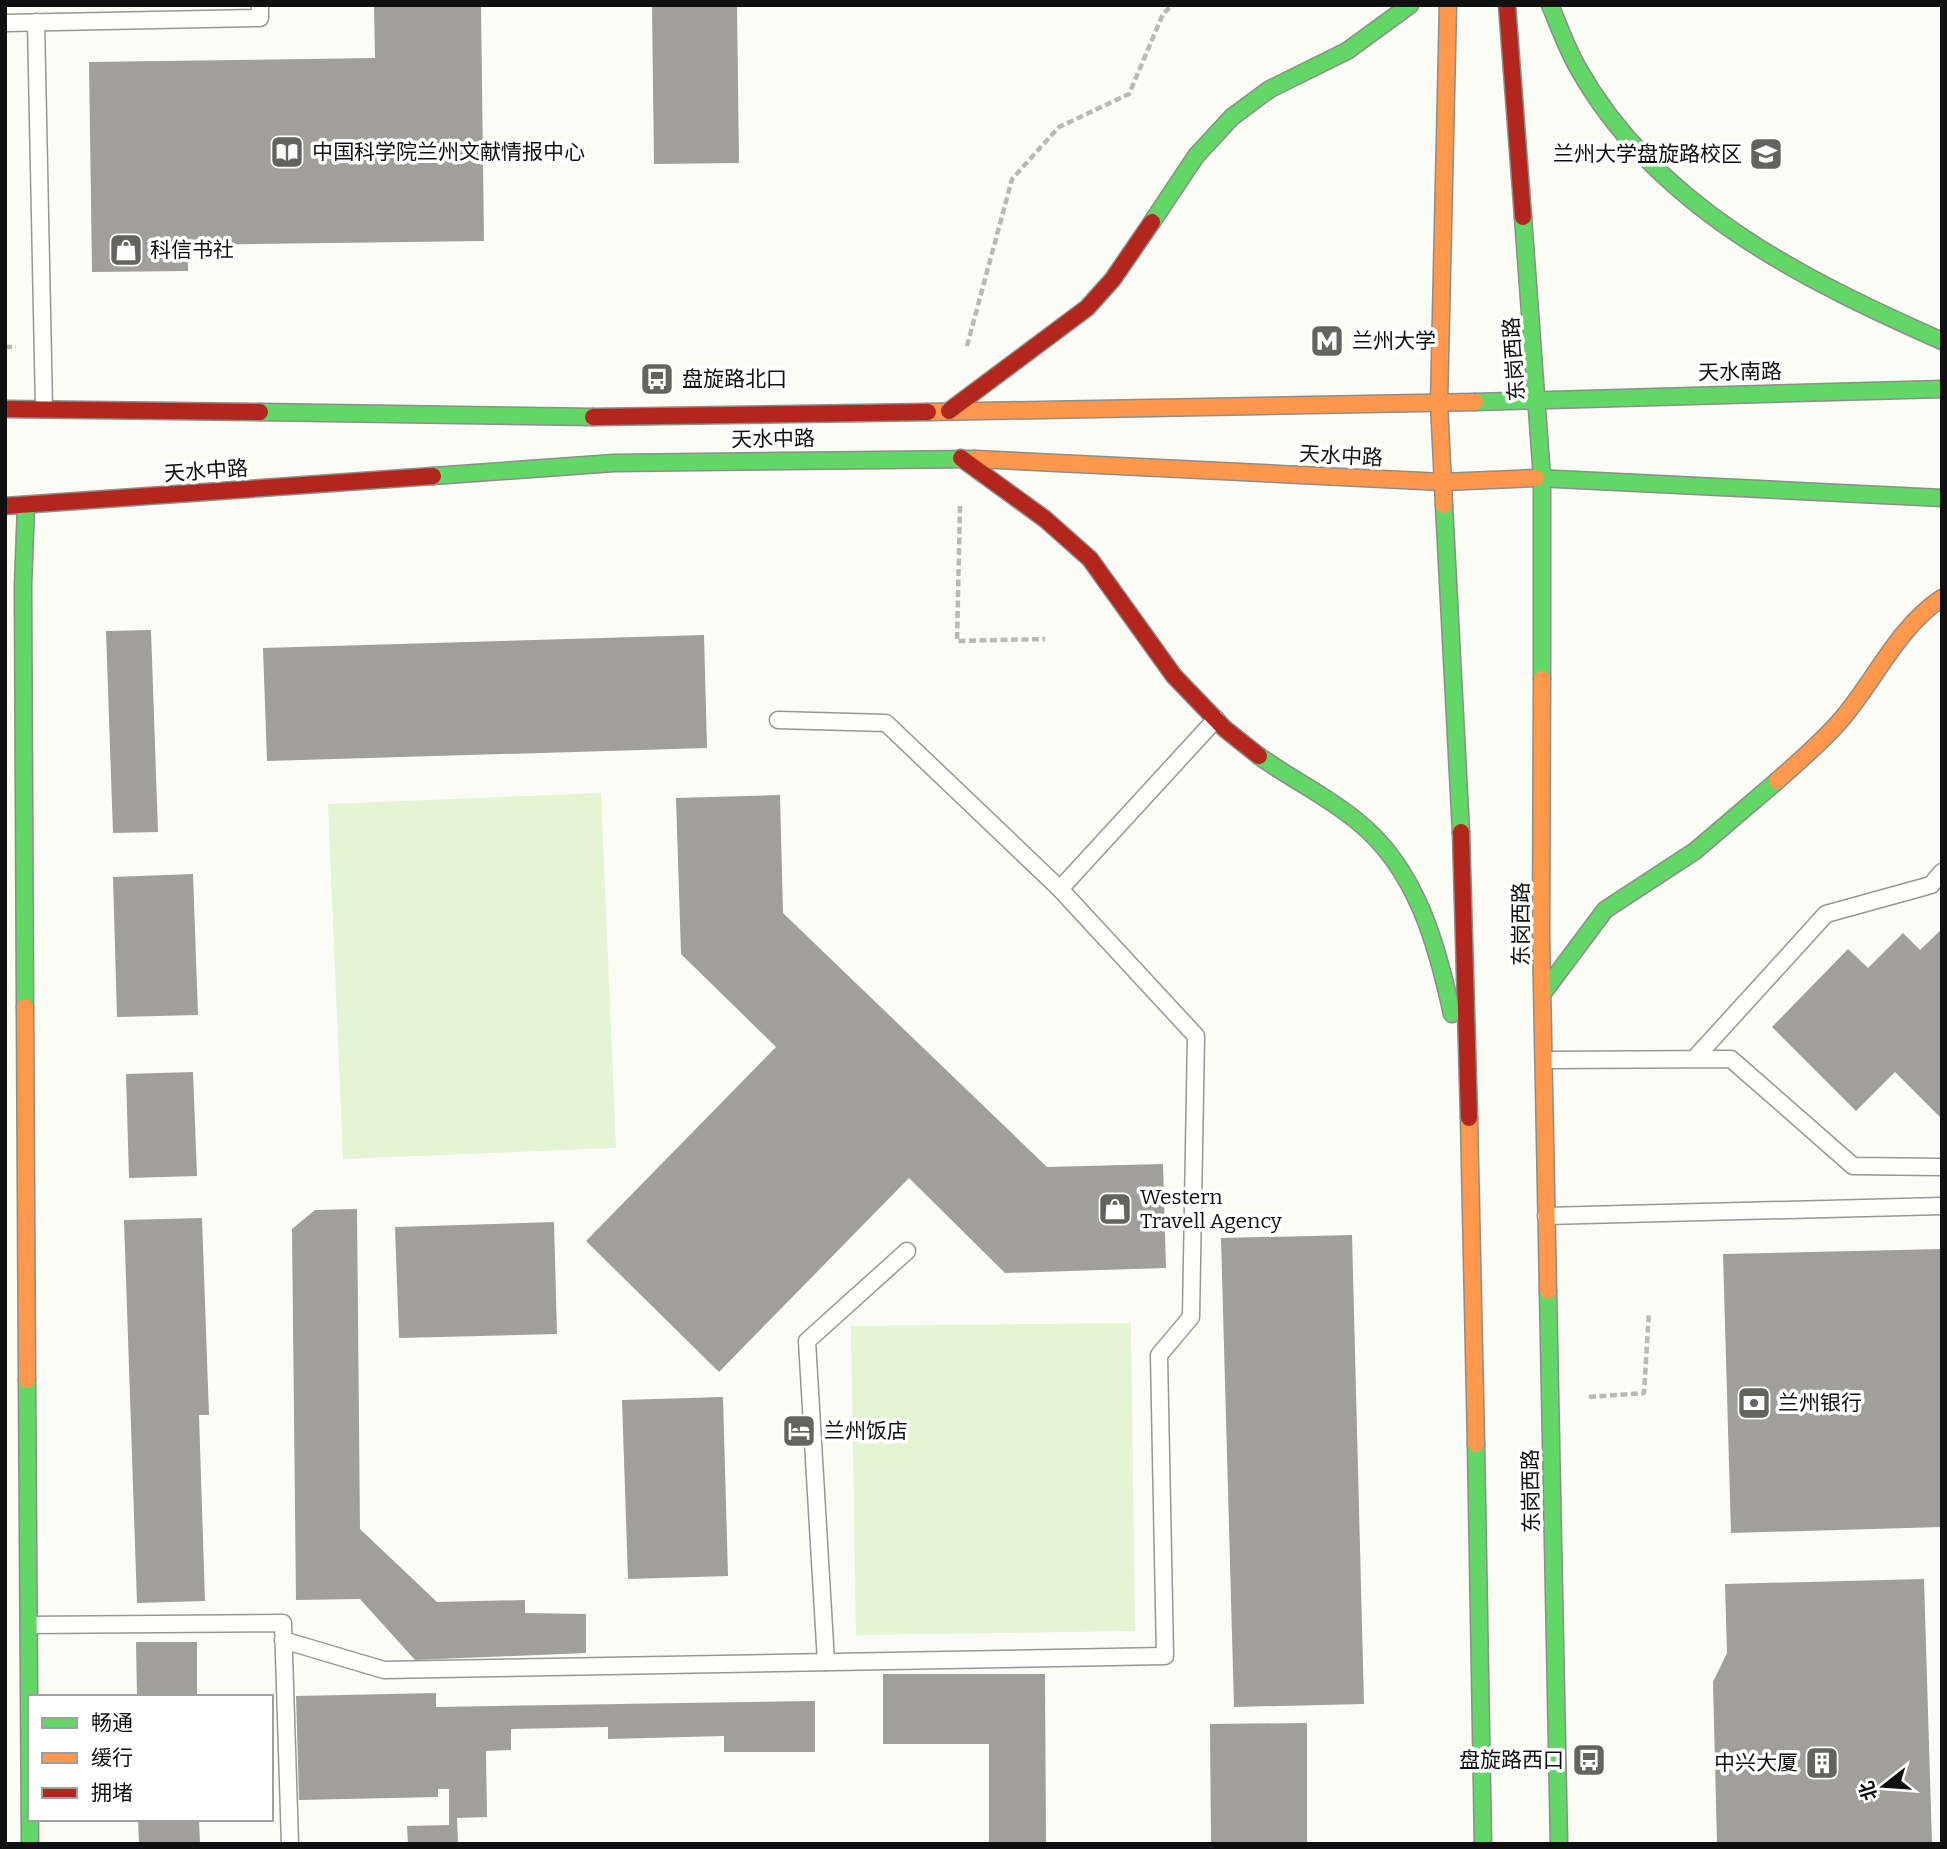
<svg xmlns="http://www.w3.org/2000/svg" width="1947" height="1849" viewBox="0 0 1947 1849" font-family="Bitter,'Noto Sans SC',serif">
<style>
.green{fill:#e4f4d4}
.building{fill:#a09f9b}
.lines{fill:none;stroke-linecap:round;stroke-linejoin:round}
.lane-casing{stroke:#969694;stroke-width:19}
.fast-casing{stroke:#8d8d8a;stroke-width:19}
.slow-casing{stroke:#8d8d8a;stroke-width:19}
.jam-casing{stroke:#8d8d8a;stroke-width:19}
.path{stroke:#b9b9b8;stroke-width:4.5;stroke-dasharray:7 3.5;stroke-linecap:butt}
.lane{stroke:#fffffe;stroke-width:16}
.fast{stroke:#63d668;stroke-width:16}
.slow{stroke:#ff974d;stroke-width:16}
.jam{stroke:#b3261e;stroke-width:16}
.labels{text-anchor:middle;stroke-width:7;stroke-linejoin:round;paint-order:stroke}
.poi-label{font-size:21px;fill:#101010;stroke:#fff;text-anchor:start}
.street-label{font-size:21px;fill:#101010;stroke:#fff}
</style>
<rect width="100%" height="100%" fill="#fcfcf6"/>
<g class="green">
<path d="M601,793L616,1148L343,1159L328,804Z"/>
<path d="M1131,1323L1135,1631L856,1635L851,1326Z"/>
</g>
<g class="building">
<path d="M374,5H481L484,241L188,245V271L92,272L89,62L375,58Z"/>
<path d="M652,5H737L739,163L654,164Z"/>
<path d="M151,630L158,832L113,833L106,631Z"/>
<path d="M704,635L707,748L267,761L263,648Z"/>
<path d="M780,795L783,913L1047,1167L1163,1164L1166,1268L1005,1273L909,1178L719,1372L586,1241L776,1047L681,954L676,798Z"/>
<path d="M193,874L198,1015L117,1017L113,877Z"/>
<path d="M1942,929V1119L1895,1072L1856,1111L1772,1027L1848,949L1868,968L1903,933L1920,950Z"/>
<path d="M193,1072L197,1176L129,1178L126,1074Z"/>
<path d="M357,1209L360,1529L437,1602L525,1600V1613L586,1614V1653L415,1660L360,1599L296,1600L292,1229L315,1210Z"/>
<path d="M202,1218L209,1415H199L205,1601L137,1603L124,1220Z"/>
<path d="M554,1222L557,1334L399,1338L395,1227Z"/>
<path d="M1352,1235L1364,1704L1234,1707L1221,1238Z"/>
<path d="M1942,1249V1527L1731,1533L1723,1254Z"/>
<path d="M723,1397L728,1576L628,1579L622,1400Z"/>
<path d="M1924,1579L1932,1844H1717L1713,1682L1727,1653L1725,1584Z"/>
<path d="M136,1642H197V1697H137Z"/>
<path d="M883,1674H1045L1046,1844H989V1744H883Z"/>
<path d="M436,1693V1707L815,1701V1752H724V1736L608,1739V1727L511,1729V1750L486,1751L487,1817L457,1818L458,1844H408L407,1826L449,1825V1789H438V1797L299,1800L296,1696Z"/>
<path d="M1307,1723V1844H1211L1210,1724Z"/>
<path d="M138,1819H199L200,1844H139Z"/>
</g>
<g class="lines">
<defs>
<g id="lane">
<path d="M36,22L44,408"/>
<path d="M5,23L260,18V5"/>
<path d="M1060,889L1216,719"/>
<path d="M1695,1058L1826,914L1931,885L1942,872"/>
<path d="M1544,1060L1731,1059L1853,1166L1942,1167"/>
<path d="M1546,1216L1942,1206"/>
<path d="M29,1625L283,1623L290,1844"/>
<path d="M283,1640L384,1670L1165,1656L1159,1355L1191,1317L1196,1036L1060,889L886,723L778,720"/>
<path d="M826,1662L807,1341L907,1251"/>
</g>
<g id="fast">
<path d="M1550,5C1559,26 1567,49 1578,68C1656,207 1802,279 1942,341"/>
<path d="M1523,217L1542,478V679"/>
<path d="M1152,222L1196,156L1232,117L1270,89L1347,51L1410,5"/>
<path d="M1475,402L1942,389"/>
<path d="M260,412L593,417"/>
<path d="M433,476L614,463L975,459"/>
<path d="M1536,478L1942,498"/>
<path d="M1444,505L1461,832"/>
<path d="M1259,756C1291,779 1327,796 1357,821C1416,868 1437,944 1452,1014"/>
<path d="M1543,993L1605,910L1695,851L1777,781"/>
<path d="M25,1007L23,586L26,505"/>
<path d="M1548,1291L1559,1844"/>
<path d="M27,1380L30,1844"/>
<path d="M1476,1444L1483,1844"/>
</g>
<g id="slow">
<path d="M928,412L1475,402"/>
<path d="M975,459L1443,482L1536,478"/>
<path d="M1444,505L1439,403L1448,5"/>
<path d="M1542,679L1541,935L1548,1291"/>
<path d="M1777,781C1798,762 1821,743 1840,721C1875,681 1896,629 1942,598"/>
<path d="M25,1007L27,1380"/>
<path d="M1469,1118L1476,1444"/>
</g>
<g id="jam">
<path d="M1507,5L1523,217"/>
<path d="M5,409L260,412"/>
<path d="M949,411L1087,308L1113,279L1152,222"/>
<path d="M593,417L928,412"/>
<path d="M961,458L1045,519L1090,559L1174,676L1225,729L1259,756"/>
<path d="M5,506L433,476"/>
<path d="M1461,832L1469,1118"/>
</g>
</defs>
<use href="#lane" class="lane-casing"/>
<use href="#fast" class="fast-casing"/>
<use href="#slow" class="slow-casing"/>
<use href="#jam" class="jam-casing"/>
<g class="path">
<path d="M967,346L1012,179L1059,127L1129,94L1163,14L1172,5"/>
<path d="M5,347H16"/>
<path d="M960,506L957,641L1045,639"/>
<path d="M1589,1397L1644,1393L1649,1312"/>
</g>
<use href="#lane" class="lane"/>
<use href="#fast" class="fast"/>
<use href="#slow" class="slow"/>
<use href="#jam" class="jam"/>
</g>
<defs>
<symbol id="library-square" viewBox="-11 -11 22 22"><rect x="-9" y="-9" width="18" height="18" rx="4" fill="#636360" stroke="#fff"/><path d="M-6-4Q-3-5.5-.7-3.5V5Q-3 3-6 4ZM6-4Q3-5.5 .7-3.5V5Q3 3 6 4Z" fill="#fff"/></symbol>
<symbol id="university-square" viewBox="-11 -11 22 22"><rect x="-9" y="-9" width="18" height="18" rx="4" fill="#636360" stroke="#fff"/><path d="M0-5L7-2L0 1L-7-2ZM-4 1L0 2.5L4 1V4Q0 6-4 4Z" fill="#fff"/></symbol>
<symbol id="shop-square" viewBox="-11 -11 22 22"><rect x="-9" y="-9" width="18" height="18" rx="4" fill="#636360" stroke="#fff"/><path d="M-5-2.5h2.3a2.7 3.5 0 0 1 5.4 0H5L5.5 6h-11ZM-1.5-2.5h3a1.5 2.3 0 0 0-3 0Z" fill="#fff"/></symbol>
<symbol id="metro-square" viewBox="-11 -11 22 22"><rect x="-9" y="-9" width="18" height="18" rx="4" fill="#636360" stroke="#fff"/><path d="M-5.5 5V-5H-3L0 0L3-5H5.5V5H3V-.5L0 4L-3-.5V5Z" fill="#fff"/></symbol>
<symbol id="bus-square" viewBox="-11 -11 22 22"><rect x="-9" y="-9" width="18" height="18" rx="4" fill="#636360" stroke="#fff"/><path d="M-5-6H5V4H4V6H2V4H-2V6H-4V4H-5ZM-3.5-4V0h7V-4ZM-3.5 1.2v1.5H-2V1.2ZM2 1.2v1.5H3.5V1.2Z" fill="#fff"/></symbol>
<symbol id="bank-square" viewBox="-11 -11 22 22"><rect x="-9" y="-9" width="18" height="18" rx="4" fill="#636360" stroke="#fff"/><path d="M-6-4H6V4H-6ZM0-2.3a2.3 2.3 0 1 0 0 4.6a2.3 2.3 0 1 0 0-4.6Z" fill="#fff"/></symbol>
<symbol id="hotel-square" viewBox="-11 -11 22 22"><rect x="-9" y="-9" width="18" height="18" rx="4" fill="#636360" stroke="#fff"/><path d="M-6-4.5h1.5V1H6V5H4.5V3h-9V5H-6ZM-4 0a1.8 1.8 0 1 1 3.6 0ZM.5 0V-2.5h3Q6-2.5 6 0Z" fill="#fff"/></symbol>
<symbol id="building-square" viewBox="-11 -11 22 22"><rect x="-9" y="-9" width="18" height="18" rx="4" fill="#636360" stroke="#fff"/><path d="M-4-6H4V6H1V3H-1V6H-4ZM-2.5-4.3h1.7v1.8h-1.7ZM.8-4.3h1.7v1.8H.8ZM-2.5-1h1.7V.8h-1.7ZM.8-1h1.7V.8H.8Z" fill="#fff"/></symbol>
</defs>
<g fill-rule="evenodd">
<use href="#library-square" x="268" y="133" width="38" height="38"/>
<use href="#university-square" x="1747" y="135" width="38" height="38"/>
<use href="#shop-square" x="107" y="231" width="38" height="38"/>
<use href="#metro-square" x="1308" y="322" width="38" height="38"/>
<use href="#bus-square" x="638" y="360" width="38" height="38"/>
<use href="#shop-square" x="1096" y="1190" width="38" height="38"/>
<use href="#bank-square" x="1735" y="1384" width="38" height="38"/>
<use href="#hotel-square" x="780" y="1412" width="38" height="38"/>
<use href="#bus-square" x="1570" y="1741" width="38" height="38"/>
<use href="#building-square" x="1803" y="1744" width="38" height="38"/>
</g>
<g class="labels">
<g class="poi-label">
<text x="312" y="159">中国科学院兰州文献情报中心</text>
<text x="1742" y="161" text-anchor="end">兰州大学盘旋路校区</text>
<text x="150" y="257">科信书社</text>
<text x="1352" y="348">兰州大学</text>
<text x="682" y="386">盘旋路北口</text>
<text x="1140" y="1204">Western<tspan x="1140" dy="24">Travell Agency</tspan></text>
<text x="1778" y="1410">兰州银行</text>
<text x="824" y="1438">兰州饭店</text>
<text x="1564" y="1767" text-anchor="end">盘旋路西口</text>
<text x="1798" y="1770" text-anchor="end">中兴大厦</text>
</g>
<g class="street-label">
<text transform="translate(1514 359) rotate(-94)" y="7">东岗西路</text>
<text transform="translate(1740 372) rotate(-1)" y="7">天水南路</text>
<text transform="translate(773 439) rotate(-1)" y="7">天水中路</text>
<text transform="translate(1341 456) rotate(3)" y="7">天水中路</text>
<text transform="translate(206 471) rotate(-4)" y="7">天水中路</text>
<text transform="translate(1521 924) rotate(-90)" y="7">东岗西路</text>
<text transform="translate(1531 1491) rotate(-91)" y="7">东岗西路</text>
</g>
</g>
<rect width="1947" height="1849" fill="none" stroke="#101010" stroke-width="14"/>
<rect x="28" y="1695" width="245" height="126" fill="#ffffff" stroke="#9f9f9f" stroke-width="2"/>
<rect x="42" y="1718" width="35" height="10" fill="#63d668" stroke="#9f9f9f" stroke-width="2"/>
<text x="91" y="1730" font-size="21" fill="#101010">畅通</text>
<rect x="42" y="1753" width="35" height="10" fill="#ff974d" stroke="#9f9f9f" stroke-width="2"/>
<text x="91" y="1765" font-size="21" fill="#101010">缓行</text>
<rect x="42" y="1788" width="35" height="10" fill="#b3261e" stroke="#9f9f9f" stroke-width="2"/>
<text x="91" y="1800" font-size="21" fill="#101010">拥堵</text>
<g transform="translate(1884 1786) rotate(253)" stroke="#ffffff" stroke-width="5" paint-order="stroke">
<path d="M0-5L12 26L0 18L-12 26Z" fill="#101010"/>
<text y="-10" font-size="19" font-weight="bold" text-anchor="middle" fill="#101010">北</text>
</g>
</svg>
